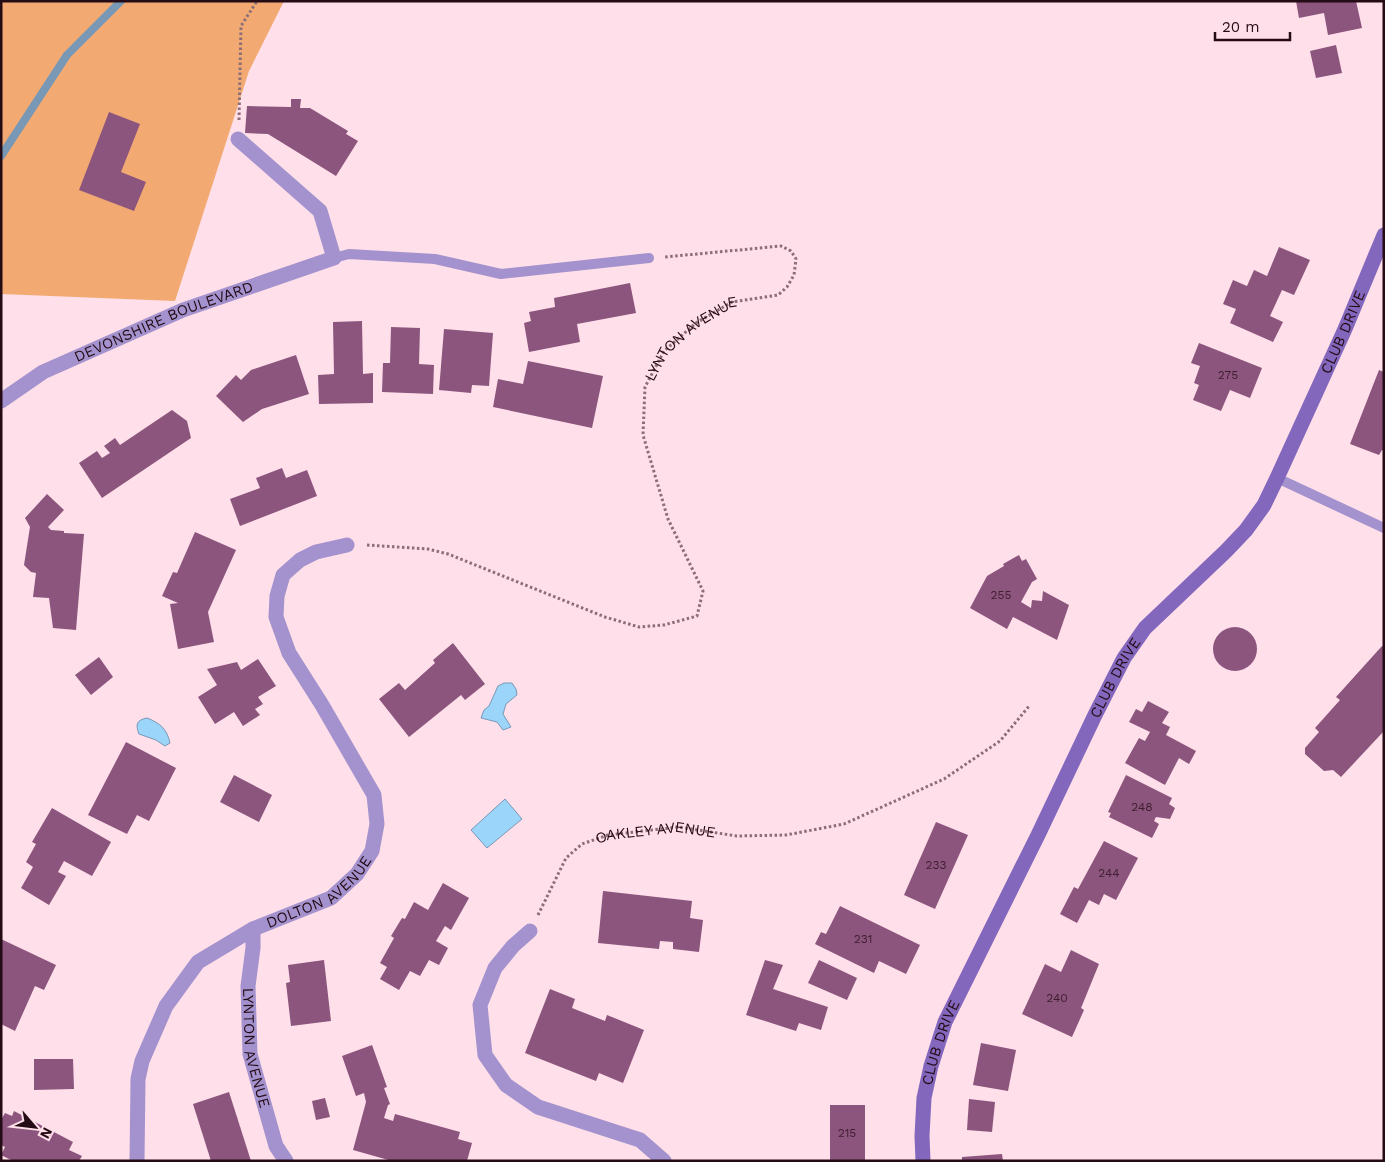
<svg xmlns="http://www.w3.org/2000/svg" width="1385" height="1162" viewBox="0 0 1385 1162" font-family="'Work Sans',sans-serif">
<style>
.green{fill:#f3aa72}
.water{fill:#9cd5fa;stroke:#7898b5}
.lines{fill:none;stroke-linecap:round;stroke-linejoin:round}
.stream{stroke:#7898b5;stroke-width:8}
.building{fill:#8c557e}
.path{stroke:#8b6e78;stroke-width:3;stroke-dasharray:2.5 2.5;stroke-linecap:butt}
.lane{stroke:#a392cd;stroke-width:10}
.street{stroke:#a392cd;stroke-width:15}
.secondary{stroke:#8367bc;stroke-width:15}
.labels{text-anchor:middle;stroke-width:5;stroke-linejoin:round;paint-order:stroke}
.number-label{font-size:12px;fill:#3f1e2f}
.street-label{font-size:15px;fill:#250b15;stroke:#ffdfe9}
</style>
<rect width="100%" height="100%" fill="#ffdfe9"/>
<path class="green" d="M1,1H284L249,71L175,301L1,294Z"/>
<g class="water">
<path d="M504,683H512L516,689L517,695L506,704L503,714L511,727L503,730L497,722L481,718L484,710L489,706L498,686Z"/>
<path d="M147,718C160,723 167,729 170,743L165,746L156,740L139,734C135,724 137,720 147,718Z"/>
<path d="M505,799L522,819L487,848L471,830Z"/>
</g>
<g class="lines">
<path class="stream" d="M1,156L67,55L121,1"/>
</g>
<g class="building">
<path d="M1296,1H1356L1362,28L1328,35L1324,13L1299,18Z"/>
<path d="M1336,45L1342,73L1316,78L1310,51Z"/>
<path d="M291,99H301L300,108H310L348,131L346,134L358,141L336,176L268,134L245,133L247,106L291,107Z"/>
<path d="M109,112L140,124L121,172L146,182L134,211L79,190Z"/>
<path d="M1279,247L1310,260L1294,295L1282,290L1270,316L1283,322L1273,342L1230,323L1236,309L1223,304L1233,280L1247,286L1254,270L1267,276Z"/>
<path d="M630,283L636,313L577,324L580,342L529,352L524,323L531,321L529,312L555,307L554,298Z"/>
<path d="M362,321L363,374L373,373V403L319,404L318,375L334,374L333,322Z"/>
<path d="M391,327L420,328L419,364L434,365L433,394L382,392L383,363H390Z"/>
<path d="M444,329L493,333L489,386L472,385L471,393L439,390Z"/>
<path d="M1199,343L1262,368L1250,398L1230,390L1221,411L1193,400L1199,385L1194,383L1200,366L1191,363Z"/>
<path d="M296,355L309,394L262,409L243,422L216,396L236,375L241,380L251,370Z"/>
<path d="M528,361L603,376L592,428L493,407L498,379L523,384Z"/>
<path d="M1379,370L1384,372V450H1382L1379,455L1350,444Z"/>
<path d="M172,410L187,421L191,438L102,498L79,463L97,451L102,458L110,453L104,446L115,438L120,445Z"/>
<path d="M282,468L286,478L307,470L317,496L240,526L230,499L260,488L256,478Z"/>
<path d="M47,494L64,510L48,527L51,530L64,531V533L84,534L76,630L53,628L49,598L33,597L36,573L31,572L24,565L30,527L25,518Z"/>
<path d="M195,532L236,550L208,612L214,642L178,649L170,604L178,603L162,596L173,572L177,573Z"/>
<path d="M1019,555L1022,561L1026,559L1037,579L1032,582L1021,602L1031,608L1032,600L1042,601L1043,591L1069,605L1057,640L1013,617L1007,629L970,608L987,576L1004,566L1003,564Z"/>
<circle cx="1235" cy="649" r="22"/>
<path d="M453,643L485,684L465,700L461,695L409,737L379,699L399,683L405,690L435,663L433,660Z"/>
<path d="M1382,646L1384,647V731L1341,777L1333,770L1324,771L1305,754V748L1319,732L1315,728L1340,700L1336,697Z"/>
<path d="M99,657L113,677L91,695L75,675Z"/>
<path d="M258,659L276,686L258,697L263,704L255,709L260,715L243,726L234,712L215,724L198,697L217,685L207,669L237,662L241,670Z"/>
<path d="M1148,701L1169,712L1162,723L1170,727L1166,735L1196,751L1189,764L1179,758L1165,785L1125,763L1139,738L1145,741L1150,732L1129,722L1136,709L1142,712Z"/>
<path d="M126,742L176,768L149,821L137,815L127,834L88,815Z"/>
<path d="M234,775L272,795L259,822L220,802Z"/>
<path d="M1126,775L1172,798L1169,804L1175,808L1170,819L1156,817L1154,821L1159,824L1152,838L1109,817L1111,813L1108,812Z"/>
<path d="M52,808L111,842L92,876L64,861L58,872L66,876L49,905L21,888L33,867L26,862L36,844L32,842Z"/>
<path d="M936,822L968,835L935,909L904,895Z"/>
<path d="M1104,841L1138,858L1116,900L1104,894L1099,905L1089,900L1077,923L1060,914L1074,887L1078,889Z"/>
<path d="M443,883L469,898L451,930L445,926L436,941L448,948L439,965L429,960L420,976L410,971L399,990L380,979L387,967L380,963L394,938L391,936L402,918L405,919L414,902L428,910Z"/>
<path d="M603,891L692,901L690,918L703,920L699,952L673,949V942L660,941L659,949L598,943Z"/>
<path d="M840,906L920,945L906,974L879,961L874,973L815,944L821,932L826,934Z"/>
<path d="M1,939L56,965L44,990L35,986L15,1031L1,1024Z"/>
<path d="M1071,950L1099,964L1081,1008L1084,1010L1072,1037L1022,1014L1045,964L1061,972Z"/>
<path d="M324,960L331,1021L291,1026L286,983L290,982L288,965Z"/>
<path d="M765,960L783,965L773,989L828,1007L821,1030L799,1023L796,1031L746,1015Z"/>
<path d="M819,960L857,978L847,1000L808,983Z"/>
<path d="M550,989L575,999L572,1008L605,1021L607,1015L644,1030L623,1083L599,1073L596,1081L525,1053Z"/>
<path d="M981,1043L1016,1050L1008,1091L973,1085Z"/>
<path d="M372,1045L387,1087L384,1088L390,1104L388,1105L384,1118L393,1121L395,1114L460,1132L458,1139L472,1143L467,1161H392L353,1150L366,1102L364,1093L356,1096L342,1056Z"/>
<path d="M34,1059H73L74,1089L34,1090Z"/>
<path d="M229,1092L251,1161H211L193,1104Z"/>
<path d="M325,1098L330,1117L316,1120L312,1101Z"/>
<path d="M969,1099L995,1102L992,1132L967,1130Z"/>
<rect x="830" y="1105" width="35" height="56"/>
<path d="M14,1111L73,1142L69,1150L82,1156L79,1161H13L1,1155L5,1147L1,1145V1120L5,1113L12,1116Z"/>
<path d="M1002,1154L1003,1161H962V1157Z"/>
</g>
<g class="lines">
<g class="path">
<path d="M239,120L241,26L257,1"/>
<path id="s1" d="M367,545L428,549L448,554L605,617L639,627L664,625L697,616L703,591L668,519L643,435L645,387L664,351L696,323L732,302L778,295L787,287L794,275L796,259L791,251L781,246L665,257"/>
<path id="s2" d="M538,915L566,858L582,844L608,835L678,827L737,836L786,835L844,824L944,779L1000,741L1030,705"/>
</g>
<g class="lane">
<path d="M334,258L349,254L435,259L501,274L649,258"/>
<path d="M1277,478L1384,528"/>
</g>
<g class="street">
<path id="s3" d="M1,401L43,372L183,310L334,258L320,211L238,139"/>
<path id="s4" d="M253,929V948L248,986L250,1054L276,1146L286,1161"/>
<path d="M530,931L513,946L495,968L480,1005L485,1055L506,1085L538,1107L640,1140L664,1161"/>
<path id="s5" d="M137,1161L138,1079L142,1061L166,1006L198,962L253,929L331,898L357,874L372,851L377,824L374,795L322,705L289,653L276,617L277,596L283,575L300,560L316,552L347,545"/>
</g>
<path class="secondary" id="s6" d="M923,1161L922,1136L924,1098L931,1066L945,1022L1038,835L1095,715L1124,658L1145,628L1226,551L1246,530L1264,505L1277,478L1345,329L1384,235"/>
</g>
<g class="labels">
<g class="number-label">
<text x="1228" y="379">275</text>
<text x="1001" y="599">255</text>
<text x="1142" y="811">248</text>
<text x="936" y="869">233</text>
<text x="1109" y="877">244</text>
<text x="863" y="943">231</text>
<text x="1057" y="1002">240</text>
<text x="847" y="1137">215</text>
</g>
<g class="street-label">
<text dy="5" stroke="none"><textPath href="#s3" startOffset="182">DEVONSHIRE BOULEVARD</textPath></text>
<text dy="5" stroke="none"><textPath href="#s6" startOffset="946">CLUB DRIVE</textPath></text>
<text dy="5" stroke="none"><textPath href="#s1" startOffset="656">LYNTON AVENUE</textPath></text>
<text dy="5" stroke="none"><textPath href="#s6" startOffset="526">CLUB DRIVE</textPath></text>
<text dy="5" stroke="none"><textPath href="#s2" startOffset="160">OAKLEY AVENUE</textPath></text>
<text dy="5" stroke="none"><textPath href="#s5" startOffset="356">DOLTON AVENUE</textPath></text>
<text dy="5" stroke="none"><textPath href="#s6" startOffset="121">CLUB DRIVE</textPath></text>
<text dy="5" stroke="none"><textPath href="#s4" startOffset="120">LYNTON AVENUE</textPath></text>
</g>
</g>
<rect width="1385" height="1162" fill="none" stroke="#250b15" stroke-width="5"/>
<g transform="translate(35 1127) rotate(118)" stroke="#ffdfe9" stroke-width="4" paint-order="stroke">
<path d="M0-4L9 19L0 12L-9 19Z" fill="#250b15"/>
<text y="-8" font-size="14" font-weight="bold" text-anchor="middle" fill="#250b15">N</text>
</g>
<path d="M1215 32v8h75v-8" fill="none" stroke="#250b15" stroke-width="2.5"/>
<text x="1222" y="32" font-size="15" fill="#250b15" stroke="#ffdfe9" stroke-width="4" paint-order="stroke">20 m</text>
</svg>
